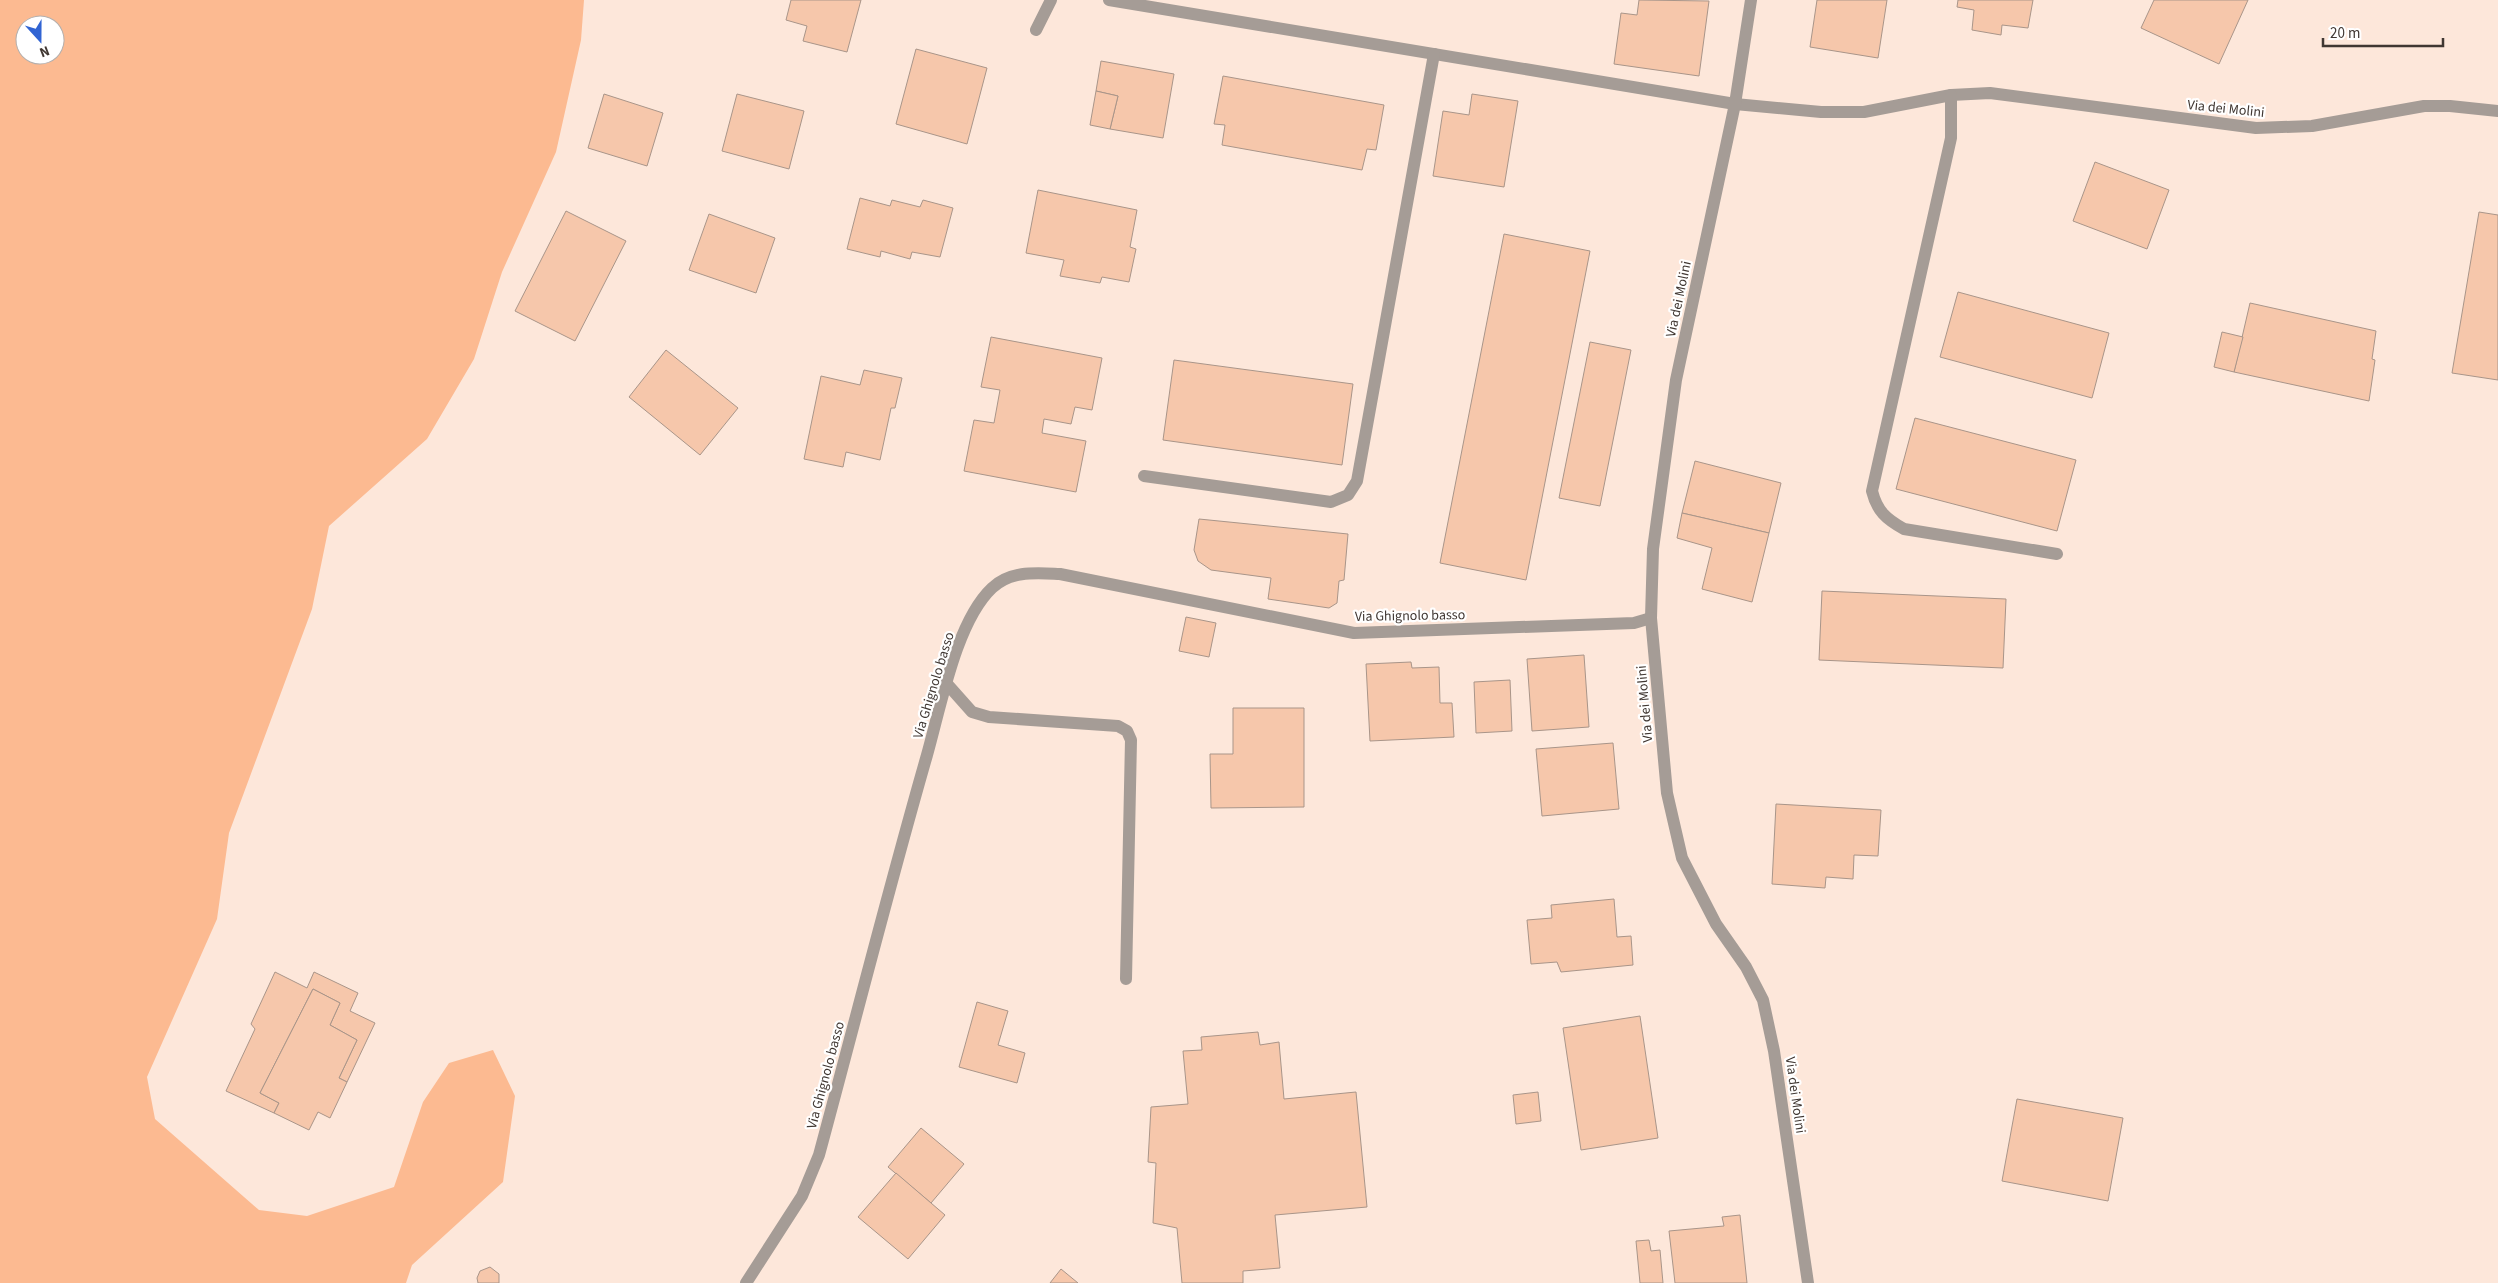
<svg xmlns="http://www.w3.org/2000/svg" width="2498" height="1283" viewBox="0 0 2498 1283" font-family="'Source Sans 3',sans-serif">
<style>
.green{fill:#fcba91;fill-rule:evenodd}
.building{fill:#f6c7ab;stroke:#a99589}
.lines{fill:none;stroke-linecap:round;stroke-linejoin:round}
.minor{stroke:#a59c96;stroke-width:12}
.labels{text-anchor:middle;stroke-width:4.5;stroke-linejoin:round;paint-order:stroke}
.street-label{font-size:14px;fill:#403732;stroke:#fff}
</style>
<rect width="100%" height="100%" fill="#fde7da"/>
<path class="green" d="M0,0H584L581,40L556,152L502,272L474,359L427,439L329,526L312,609L229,833L217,919L147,1077L155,1119L259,1210L307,1216L394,1187L423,1102L449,1063L493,1050L515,1096L503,1182L412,1265L406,1283H0ZM25,25H55V55H25Z"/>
<g class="building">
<path d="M791,0H861L847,52L803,41L807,26L786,20Z"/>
<path d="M1639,0L1709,1L1699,76L1614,64L1621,13L1637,15Z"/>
<path d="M1817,0H1887L1878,58L1810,47Z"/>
<path d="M1958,0H2033L2028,28L2002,25L2001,35L1972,30L1974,10L1957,7Z"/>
<path d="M2154,0H2248L2219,64L2141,28Z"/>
<path d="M916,49L987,68L967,144L896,124Z"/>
<path d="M1101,61L1174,74L1163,138L1110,129L1118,96L1096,91Z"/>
<path d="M1223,76L1384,105L1376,150L1367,149L1362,170L1222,145L1225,125L1214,124Z"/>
<path d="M1096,91L1118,96L1110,129L1090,125Z"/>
<path d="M604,94L663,113L647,166L588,148Z"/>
<path d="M737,94L804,111L789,169L722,151Z"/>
<path d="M1472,94L1518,101L1504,187L1433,176L1443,111L1469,115Z"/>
<path d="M2095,162L2169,190L2147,249L2073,221Z"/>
<path d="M1038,190L1137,210L1130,247L1136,249L1129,282L1102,277L1100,283L1060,276L1064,260L1026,253Z"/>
<path d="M860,198L890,206L892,200L920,207L923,200L953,208L940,257L912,252L910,259L881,251L880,257L847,249Z"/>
<path d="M566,211L626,241L575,341L515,311Z"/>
<path d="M2479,212L2498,215V380L2452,373Z"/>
<path d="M709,214L775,238L756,293L689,270Z"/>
<path d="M1504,234L1590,251L1526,580L1440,563Z"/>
<path d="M1958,292L2109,333L2092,398L1940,357Z"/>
<path d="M2250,303L2376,331L2372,359L2375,360L2369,401L2234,372Z"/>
<path d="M2222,332L2243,337L2234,372L2214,367Z"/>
<path d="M991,337L1102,358L1092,410L1075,407L1071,424L1044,419L1042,433L1086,441L1076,492L964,471L974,420L994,423L1000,390L981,387Z"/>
<path d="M1590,342L1631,350L1600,506L1559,498Z"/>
<path d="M666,350L738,408L700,455L629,397Z"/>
<path d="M1174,360L1353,384L1342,465L1163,440Z"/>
<path d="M864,370L902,378L895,408H891L880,460L846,452L843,467L804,459L821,376L860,385Z"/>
<path d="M1915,418L2076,460L2057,531L1896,489Z"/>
<path d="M1695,461L1781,483L1769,533L1682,513Z"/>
<path d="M1682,513L1769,533L1752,602L1702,589L1712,548L1677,538Z"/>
<path d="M1199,519L1348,534L1344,580L1339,581L1337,603L1329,608L1268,599L1271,578L1211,570L1198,561L1194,550Z"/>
<path d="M1822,591L2006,599L2003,668L1819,660Z"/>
<path d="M1186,617L1216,623L1209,657L1179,651Z"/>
<path d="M1584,655L1589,727L1532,731L1527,659Z"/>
<path d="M1411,662L1412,668L1439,667L1440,703H1452L1454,737L1370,741L1366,664Z"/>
<path d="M1510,680L1512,731L1476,733L1474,682Z"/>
<path d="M1233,708H1304V807L1211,808L1210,754H1233Z"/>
<path d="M1613,743L1619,809L1542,816L1536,749Z"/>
<path d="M1776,804L1881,810L1878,856L1854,855L1853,879L1826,877L1825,888L1772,884Z"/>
<path d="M1614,899L1617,937L1631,936L1633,965L1561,972L1557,962L1531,964L1527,920L1552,918L1551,905Z"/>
<path d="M275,972L307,988L314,972L358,993L350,1011L375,1023L347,1082L339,1078L357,1040L330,1025L340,1003L313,989L260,1093L279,1103L274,1113L226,1091L255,1029L251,1024Z"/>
<path d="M313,989L340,1003L330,1025L357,1040L339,1078L347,1082L330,1118L318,1112L309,1130L274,1113L279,1103L260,1093Z"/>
<path d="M977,1002L1008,1011L998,1045L1025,1053L1017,1083L959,1067Z"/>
<path d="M1640,1016L1658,1138L1581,1150L1563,1028Z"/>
<path d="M1258,1032L1260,1045L1279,1042L1284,1099L1356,1092L1367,1207L1275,1215L1280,1268L1243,1271V1283H1182L1177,1228L1153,1223L1156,1163L1148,1162L1151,1107L1188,1104L1183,1051L1202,1050L1201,1037Z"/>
<path d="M1538,1092L1541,1121L1516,1124L1513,1095Z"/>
<path d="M2017,1099L2123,1118L2108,1201L2002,1181Z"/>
<path d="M921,1128L964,1164L931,1203L888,1167Z"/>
<path d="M896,1173L945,1215L908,1259L858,1217Z"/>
<path d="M1740,1215L1747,1283H1675L1669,1231L1724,1226L1722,1217Z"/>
<path d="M1649,1240L1651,1251L1660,1250L1663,1283H1640L1636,1241Z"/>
<path d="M490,1267L499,1274V1283H478L477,1278L480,1271Z"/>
<path d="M1061,1269L1078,1283H1050Z"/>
</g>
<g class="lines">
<g class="minor">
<path d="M1109,0L1735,104L1821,112H1864L1951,95L1990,93L2256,128L2312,126L2424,106H2450L2498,111"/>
<path d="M1751,0L1735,104L1676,380L1653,549L1651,618L1667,793L1682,858L1716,924L1746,967L1763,1000L1774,1051L1808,1283"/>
<path d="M1036,30L1051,0"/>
<path d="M1951,95V138L1872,491C1877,511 1886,519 1904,529L2057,554"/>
<path d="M1144,476L1331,502L1348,495L1357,481L1434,54"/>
<path d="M948,685L972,712L989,717L1118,726L1127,731L1131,740L1126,979"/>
<path d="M746,1283L802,1196L819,1155C855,1022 889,887 927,755C941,706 956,622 992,588C1011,570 1037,573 1060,574L1354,633L1634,623L1651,618"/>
</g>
</g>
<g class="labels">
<g class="street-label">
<text transform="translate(2226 108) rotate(6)" y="5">Via dei Molini</text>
<text transform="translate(1678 299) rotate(-78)" y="5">Via dei Molini</text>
<text transform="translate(1410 615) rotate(-1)" y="5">Via Ghignolo basso</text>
<text transform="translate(933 685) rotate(-73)" y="5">Via Ghignolo basso</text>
<text transform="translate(1644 704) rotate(-95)" y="5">Via dei Molini</text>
<text transform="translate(825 1075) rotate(-75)" y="5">Via Ghignolo basso</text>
<text transform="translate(1796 1095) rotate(82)" y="5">Via dei Molini</text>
</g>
</g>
<g transform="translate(40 40) rotate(159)"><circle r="24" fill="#ffffff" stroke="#b3afad"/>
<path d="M0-4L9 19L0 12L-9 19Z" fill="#3164d3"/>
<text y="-8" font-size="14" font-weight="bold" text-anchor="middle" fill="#403732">N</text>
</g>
<path d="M2323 38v8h120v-8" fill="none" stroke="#403732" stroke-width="2.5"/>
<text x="2330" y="38" font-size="15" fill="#403732" stroke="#ffffff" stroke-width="4" paint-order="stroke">20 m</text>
</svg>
